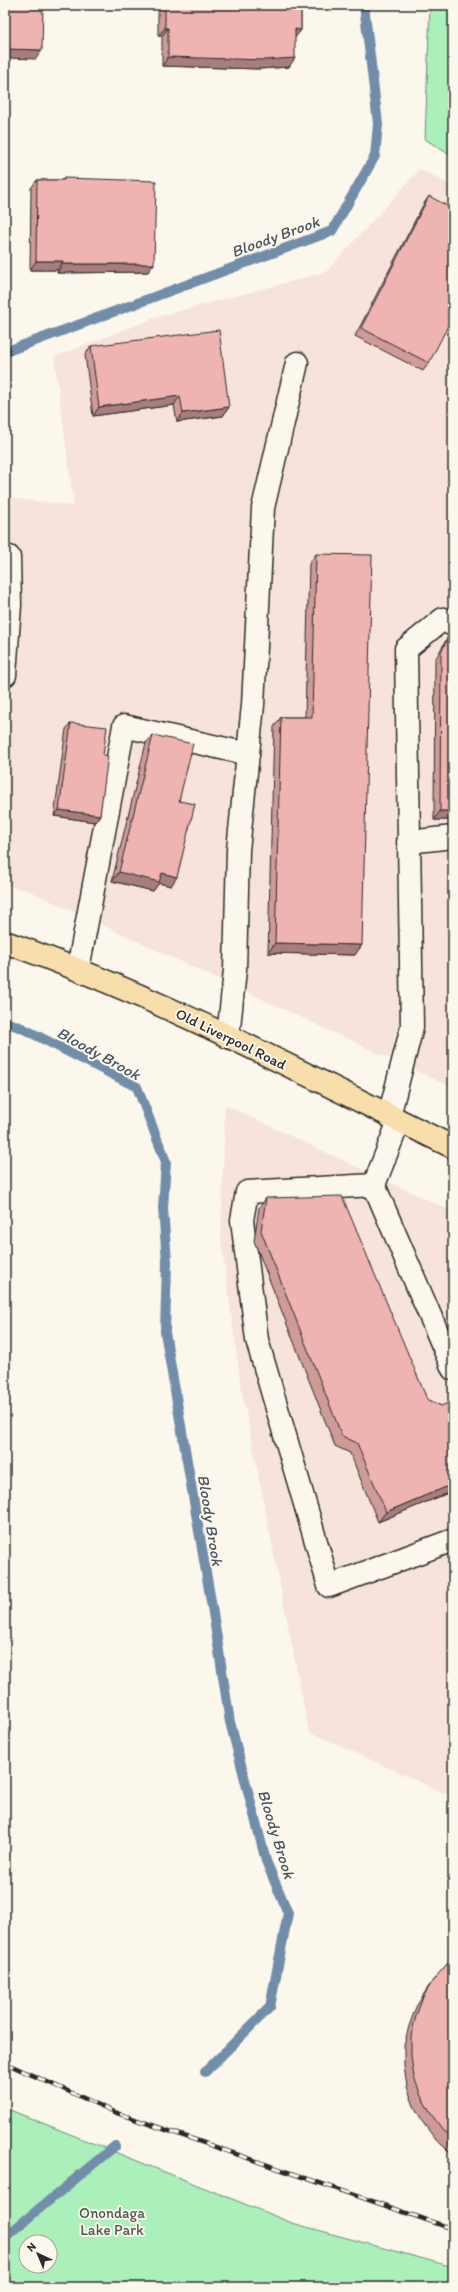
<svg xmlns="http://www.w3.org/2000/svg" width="458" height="2292" viewBox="0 0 458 2292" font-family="Itim,sans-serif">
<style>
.built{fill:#f7e3db}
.green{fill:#abefbb;stroke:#6b8d73;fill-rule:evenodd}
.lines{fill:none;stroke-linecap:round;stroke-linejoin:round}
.stream{stroke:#728da9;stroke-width:10}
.minor-casing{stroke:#2b2b2b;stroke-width:25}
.major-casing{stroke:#2b2b2b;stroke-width:25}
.minor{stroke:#fbf7ec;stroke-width:22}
.major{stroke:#f8deab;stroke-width:22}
.rail-casing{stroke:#2b2b2b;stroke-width:4.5}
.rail{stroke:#fbf7ec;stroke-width:3;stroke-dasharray:9;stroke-linecap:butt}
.wall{fill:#ce9b99;stroke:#2b2b2b}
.shaded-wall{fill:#a77e7d;stroke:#2b2b2b}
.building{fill:#efb4b2;stroke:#2b2b2b}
.labels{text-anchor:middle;stroke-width:4;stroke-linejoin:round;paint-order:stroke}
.street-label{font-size:15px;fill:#2b2b2b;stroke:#fbf7ec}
.park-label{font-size:15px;fill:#4b5c4f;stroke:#fbf7ec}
.water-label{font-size:16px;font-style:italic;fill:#495460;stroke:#fbf7ec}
</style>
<rect width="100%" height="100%" fill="#fbf7ec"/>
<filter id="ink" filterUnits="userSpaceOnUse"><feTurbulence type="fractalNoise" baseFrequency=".025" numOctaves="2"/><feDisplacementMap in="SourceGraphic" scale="8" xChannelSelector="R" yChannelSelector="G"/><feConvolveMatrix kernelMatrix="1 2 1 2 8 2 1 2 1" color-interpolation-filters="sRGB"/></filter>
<g filter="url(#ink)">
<g class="built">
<path d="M420,169L453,186V1088L27,890L5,886V497L74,506L54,357L157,317L326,272Z"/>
<path d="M225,1105L453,1212V1797L309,1732L242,1392L221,1240Z"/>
</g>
<g class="green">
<path d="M430,5H453V157L425,139Z"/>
<path d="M5,2108L292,2223L453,2267V2287H5ZM26,2242H50V2266H26Z"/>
</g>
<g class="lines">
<g class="stream">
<path d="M5,352L332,231L375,156L378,124L364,5"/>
<path d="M5,1022L22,1028L137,1087L166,1162L163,1208L167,1262L165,1332L214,1619L230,1722L266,1861L288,1913L270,2007L205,2072"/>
<path d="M5,2237L115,2146"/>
</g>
<defs>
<g id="minor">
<path d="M5,556L9,557L10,605L5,675"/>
<path d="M408,842L453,837"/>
<path d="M78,969L124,726L248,754"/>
<path d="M228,1037L235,970L238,850L253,705L263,508L297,363"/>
<path d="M389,1116L412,1027L406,649L443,619L453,625"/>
<path d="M399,1121L374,1185L453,1369"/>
<path d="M374,1185L247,1192L242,1220L257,1340L329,1586L453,1540"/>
</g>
<path id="major" d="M5,942C160,997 306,1075 453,1147"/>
</defs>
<use href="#minor" class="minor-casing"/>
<use href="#major" class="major-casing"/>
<use href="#minor" class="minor"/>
<use href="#major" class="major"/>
<defs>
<path id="rail" d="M5,2063L117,2113L453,2229"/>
</defs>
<use href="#rail" class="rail-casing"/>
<use href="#rail" class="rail"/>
</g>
<g class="wall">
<path d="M162,5H301V30L295,37L289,67L259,69L162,66V36H158V10Z"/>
<path d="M64,178L154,264L148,272L57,273V270H30L31,188L37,180H63Z"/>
<path d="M429,196V363L423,371L355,336L423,205Z"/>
<path d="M91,346L229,407L223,416L177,422L174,405L93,416L85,355Z"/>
<path d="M316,554L355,955L268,953L274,727L281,717H305L309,564Z"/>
<path d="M453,628V820H434L435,660L450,633Z"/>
<path d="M71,723L103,755L100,815L95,822L54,816L66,729Z"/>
<path d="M153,735L179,801L171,886L159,883L153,891L112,881L146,743Z"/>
<path d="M266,1198L427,1399L441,1406L453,1491L378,1522L350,1453L335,1446L254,1241L259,1208Z"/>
<path d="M453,1959V2154L436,2140L424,2124L414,2106L407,2087L404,2066V2046L409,2026L416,2007L427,1989L434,1979Z"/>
</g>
<g class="shaded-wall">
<path d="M165,28H168L162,36H158Z"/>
<path d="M295,29L301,30L294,39Z"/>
<path d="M5,49L42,50L36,59L5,58Z"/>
<path d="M168,57L295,58L289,67L259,69L162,66Z"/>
<path d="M36,261H63L57,270H30Z"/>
<path d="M63,264H154L148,272L57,273Z"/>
<path d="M180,396L174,405L93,416L99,407Z"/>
<path d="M229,407L223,416L177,422L183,413Z"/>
<path d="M59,810L100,815L95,822L54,816Z"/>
<path d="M440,811H453V820H434Z"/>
<path d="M119,872L162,873L177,877L171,886L159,883L153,891L112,881Z"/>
<path d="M275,943L362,945L355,955L268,953Z"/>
<path d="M453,1484V1491L378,1522L386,1512Z"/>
</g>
<g class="building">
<path d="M5,5H43L42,50L5,49Z"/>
<path d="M165,5H301V30L295,29V58L265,60L168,57V28H165Z"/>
<path d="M64,178L156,181L154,264H63V261H36L37,180H64Z"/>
<path d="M429,196L453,209V316L429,363L361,328Z"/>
<path d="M219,330L229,407L183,413L180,396L99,407L91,346Z"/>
<path d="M316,554L372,555L362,945L275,943L281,717H312Z"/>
<path d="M453,629V811H440L441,652Z"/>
<path d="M71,723L107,727L103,755L108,756L100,815L59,810Z"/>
<path d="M153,735L193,744L179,801L195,804L177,877L162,873L159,882L119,872Z"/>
<path d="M342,1196L427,1399L441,1406L453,1401V1484L386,1512L357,1443L342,1436L261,1231L266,1198Z"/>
<path d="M453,1959V2138L443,2130L431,2114L421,2096L414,2077L411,2056V2036L416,2016L423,1997L434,1979L447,1964Z"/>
</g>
</g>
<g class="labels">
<g class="street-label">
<text transform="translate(231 1039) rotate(26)" y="5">Old Liverpool Road</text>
</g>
<g class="park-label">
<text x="112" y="2218">Onondaga<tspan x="112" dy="17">Lake Park</tspan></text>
</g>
<g class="water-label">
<text transform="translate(275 236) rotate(-20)" y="6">Bloody Brook</text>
<text transform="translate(99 1053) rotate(29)" y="6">Bloody Brook</text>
<text transform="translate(211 1520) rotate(81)" y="6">Bloody Brook</text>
<text transform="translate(277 1834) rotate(73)" y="6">Bloody Brook</text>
</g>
</g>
<rect width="458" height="2292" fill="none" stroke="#fbf7ec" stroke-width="20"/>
<rect x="10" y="10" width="438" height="2272" fill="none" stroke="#2b2b2b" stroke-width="1.5" filter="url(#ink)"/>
<g transform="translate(38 2254) rotate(316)"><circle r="19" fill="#fbf7ec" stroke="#a8a59f"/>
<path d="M0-3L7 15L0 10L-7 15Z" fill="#2b2b2b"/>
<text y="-6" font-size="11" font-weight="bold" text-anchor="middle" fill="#2b2b2b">N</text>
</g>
</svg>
